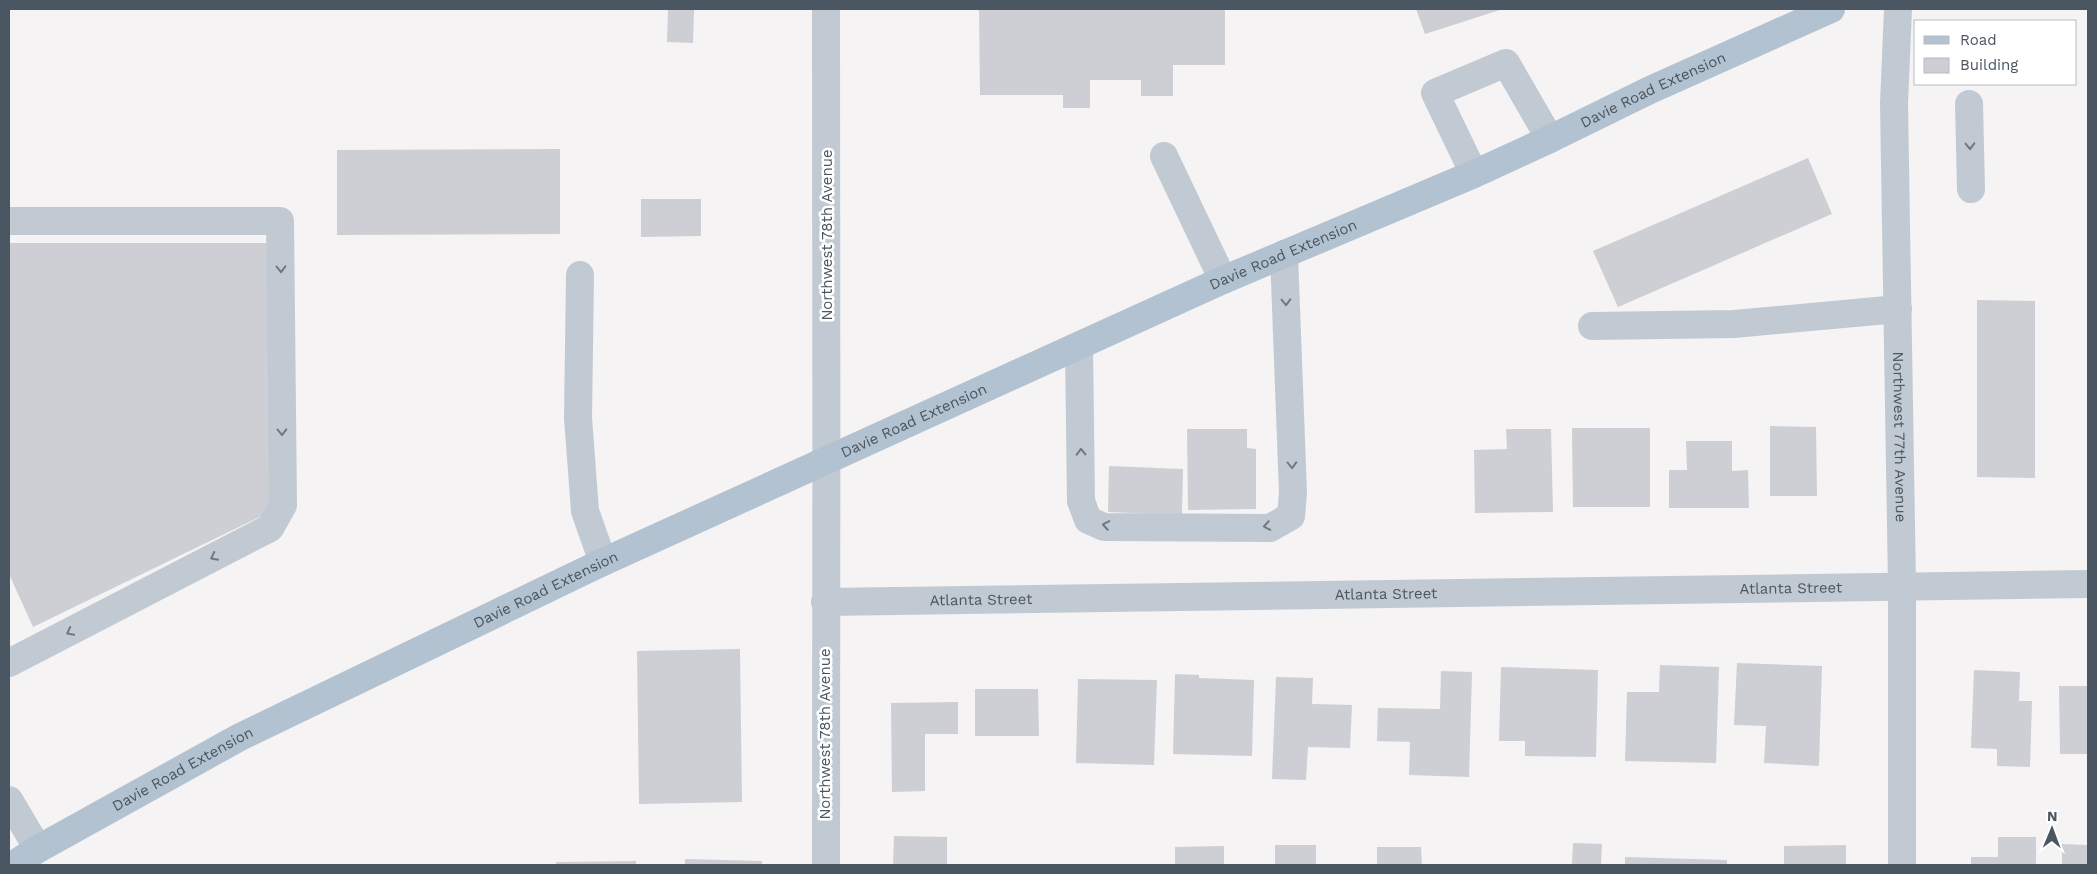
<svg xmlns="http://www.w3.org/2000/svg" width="2097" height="874" viewBox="0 0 2097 874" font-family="'Work Sans',sans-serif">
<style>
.building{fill:#cdcfd5}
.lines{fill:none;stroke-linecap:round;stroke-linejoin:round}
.minor{stroke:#c1cad2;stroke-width:28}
.major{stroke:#b3c2d1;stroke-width:28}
.oneway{stroke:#6e7983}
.labels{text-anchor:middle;stroke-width:5;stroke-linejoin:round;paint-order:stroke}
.street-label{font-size:15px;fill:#4a5661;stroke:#fff}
</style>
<rect width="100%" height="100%" fill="#f5f3f3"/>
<g class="building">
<path d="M668,9H694L693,43L667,42Z"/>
<path d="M979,9H1225V65H1173V96H1141V80H1090V108H1063V95H980Z"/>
<path d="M1416,9H1503L1425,34Z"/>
<path d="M560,149V234L337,235V150Z"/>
<path d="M1808,158L1832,214L1618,307L1593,251Z"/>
<path d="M641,199H701V236L641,237Z"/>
<path d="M9,243H269L270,512L33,627L9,574Z"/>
<path d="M1977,300L2035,301V478L1977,477Z"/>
<path d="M1770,426L1816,427L1817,496H1770Z"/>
<path d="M1572,428H1650V507H1573Z"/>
<path d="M1187,429H1247V448L1256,449V509L1188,510Z"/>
<path d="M1506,429H1551L1553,512L1475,513L1474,450L1507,449Z"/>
<path d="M1686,441H1732V471L1748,470L1749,508H1669V470H1687Z"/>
<path d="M1109,466L1183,469L1182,515L1108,512Z"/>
<path d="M740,649L742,802L639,804L637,651Z"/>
<path d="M1737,663L1822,666L1819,766L1764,763L1766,726L1734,725Z"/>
<path d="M1660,665L1719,667L1716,763L1625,761L1627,692H1659Z"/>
<path d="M1501,667L1598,670L1596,757L1525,756V741H1499Z"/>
<path d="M1974,670L2020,672L2019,701H2032L2030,767L1997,766V749L1971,748Z"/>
<path d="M1441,671L1472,672L1469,777L1409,775L1410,742L1377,741L1378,708L1440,709Z"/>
<path d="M1175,674L1199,675V678L1254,680L1252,756L1173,754Z"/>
<path d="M1276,677L1313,678L1312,704L1352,705L1350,748L1308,747L1306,780L1272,779Z"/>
<path d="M1078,679L1157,680L1154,765L1076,763Z"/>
<path d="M2059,686H2088V754H2060Z"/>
<path d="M975,689H1038L1039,736H975Z"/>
<path d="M958,702V734H925V791L892,792L891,703Z"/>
<path d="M894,836L947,837V865H893Z"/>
<path d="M1998,837H2036V865H1971V857H1998Z"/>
<path d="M1573,843L1602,844L1601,865H1572Z"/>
<path d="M2062,844L2088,845V865H2062Z"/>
<rect x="1275" y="845" width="41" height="20"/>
<path d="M1846,845V865H1784V846Z"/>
<path d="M1224,846V865H1175V847Z"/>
<path d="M1377,847H1421L1422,865H1377Z"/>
<path d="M1625,857L1727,860V865H1625Z"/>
<path d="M685,859L762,861V865H685Z"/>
<path d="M636,861V865H556V862Z"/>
</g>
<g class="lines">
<g class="minor">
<path id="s1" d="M1898,9L1894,104L1902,586V865"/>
<path d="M1969,104L1971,189"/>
<path d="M1164,156L1223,280"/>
<path d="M1474,174L1435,93L1506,63L1550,139"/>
<path d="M9,221H280L283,505L270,528L9,663"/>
<path d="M580,275L578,418L585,511L603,562"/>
<path d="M1592,326L1734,324L1898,309"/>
<path d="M1079,346L1081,501L1088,520L1104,527L1270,528L1291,516L1293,493L1284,254"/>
<path id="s2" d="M825,602L2088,584"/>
<path d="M9,800L38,849"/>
<path d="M826,865C825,580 828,294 826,9"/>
</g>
<path class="major" id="s3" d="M13,865L38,849L240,737L603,562L1223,280L1474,174L1550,139L1650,90L1831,9"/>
</g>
<defs><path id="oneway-chevron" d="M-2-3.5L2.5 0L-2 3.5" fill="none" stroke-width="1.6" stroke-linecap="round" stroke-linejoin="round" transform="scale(1.25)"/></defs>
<g class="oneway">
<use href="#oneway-chevron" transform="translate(1970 146) rotate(89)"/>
<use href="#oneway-chevron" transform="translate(281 269) rotate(89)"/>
<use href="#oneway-chevron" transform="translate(1286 302) rotate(88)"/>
<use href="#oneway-chevron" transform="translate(282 432) rotate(89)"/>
<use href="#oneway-chevron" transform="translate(1081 452) rotate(-91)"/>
<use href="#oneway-chevron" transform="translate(1292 465) rotate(88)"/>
<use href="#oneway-chevron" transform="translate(1106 525) rotate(-170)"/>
<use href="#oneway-chevron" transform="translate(1267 526) rotate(170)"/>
<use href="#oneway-chevron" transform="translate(214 557) rotate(153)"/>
<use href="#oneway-chevron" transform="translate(70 632) rotate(153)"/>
</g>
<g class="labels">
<g class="street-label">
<text dy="5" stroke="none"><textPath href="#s3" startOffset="1815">Davie Road Extension</textPath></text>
<text transform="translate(827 235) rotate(-90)" y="5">Northwest 78th Avenue</text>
<text dy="5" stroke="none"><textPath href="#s3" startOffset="1410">Davie Road Extension</textPath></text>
<text dy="5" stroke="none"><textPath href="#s3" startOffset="1005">Davie Road Extension</textPath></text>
<text dy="5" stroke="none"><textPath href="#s1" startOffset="428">Northwest 77th Avenue</textPath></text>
<text dy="5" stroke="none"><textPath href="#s2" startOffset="966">Atlanta Street</textPath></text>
<text dy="5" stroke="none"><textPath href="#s3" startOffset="600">Davie Road Extension</textPath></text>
<text dy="5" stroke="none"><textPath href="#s2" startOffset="561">Atlanta Street</textPath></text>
<text dy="5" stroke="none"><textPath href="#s2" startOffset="156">Atlanta Street</textPath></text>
<text transform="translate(825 734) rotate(-90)" y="5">Northwest 78th Avenue</text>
<text dy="5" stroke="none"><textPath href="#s3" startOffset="195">Davie Road Extension</textPath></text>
</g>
</g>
<rect width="2097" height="874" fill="none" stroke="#4a5661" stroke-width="20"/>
<rect x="1914" y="20" width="162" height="65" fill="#ffffff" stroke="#b7bbc0"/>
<rect x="1924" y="36" width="25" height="8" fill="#b3c2d1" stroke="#b7bbc0"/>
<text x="1960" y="45" font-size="15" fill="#4a5661">Road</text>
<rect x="1924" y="58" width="25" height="15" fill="#cdcfd5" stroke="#b7bbc0"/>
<text x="1960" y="70" font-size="15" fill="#4a5661">Building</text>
<g transform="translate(2052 829) rotate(1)" stroke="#ffffff" stroke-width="4" paint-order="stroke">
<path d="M0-4L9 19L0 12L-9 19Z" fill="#4a5661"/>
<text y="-8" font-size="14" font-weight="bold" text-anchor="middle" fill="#4a5661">N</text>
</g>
</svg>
